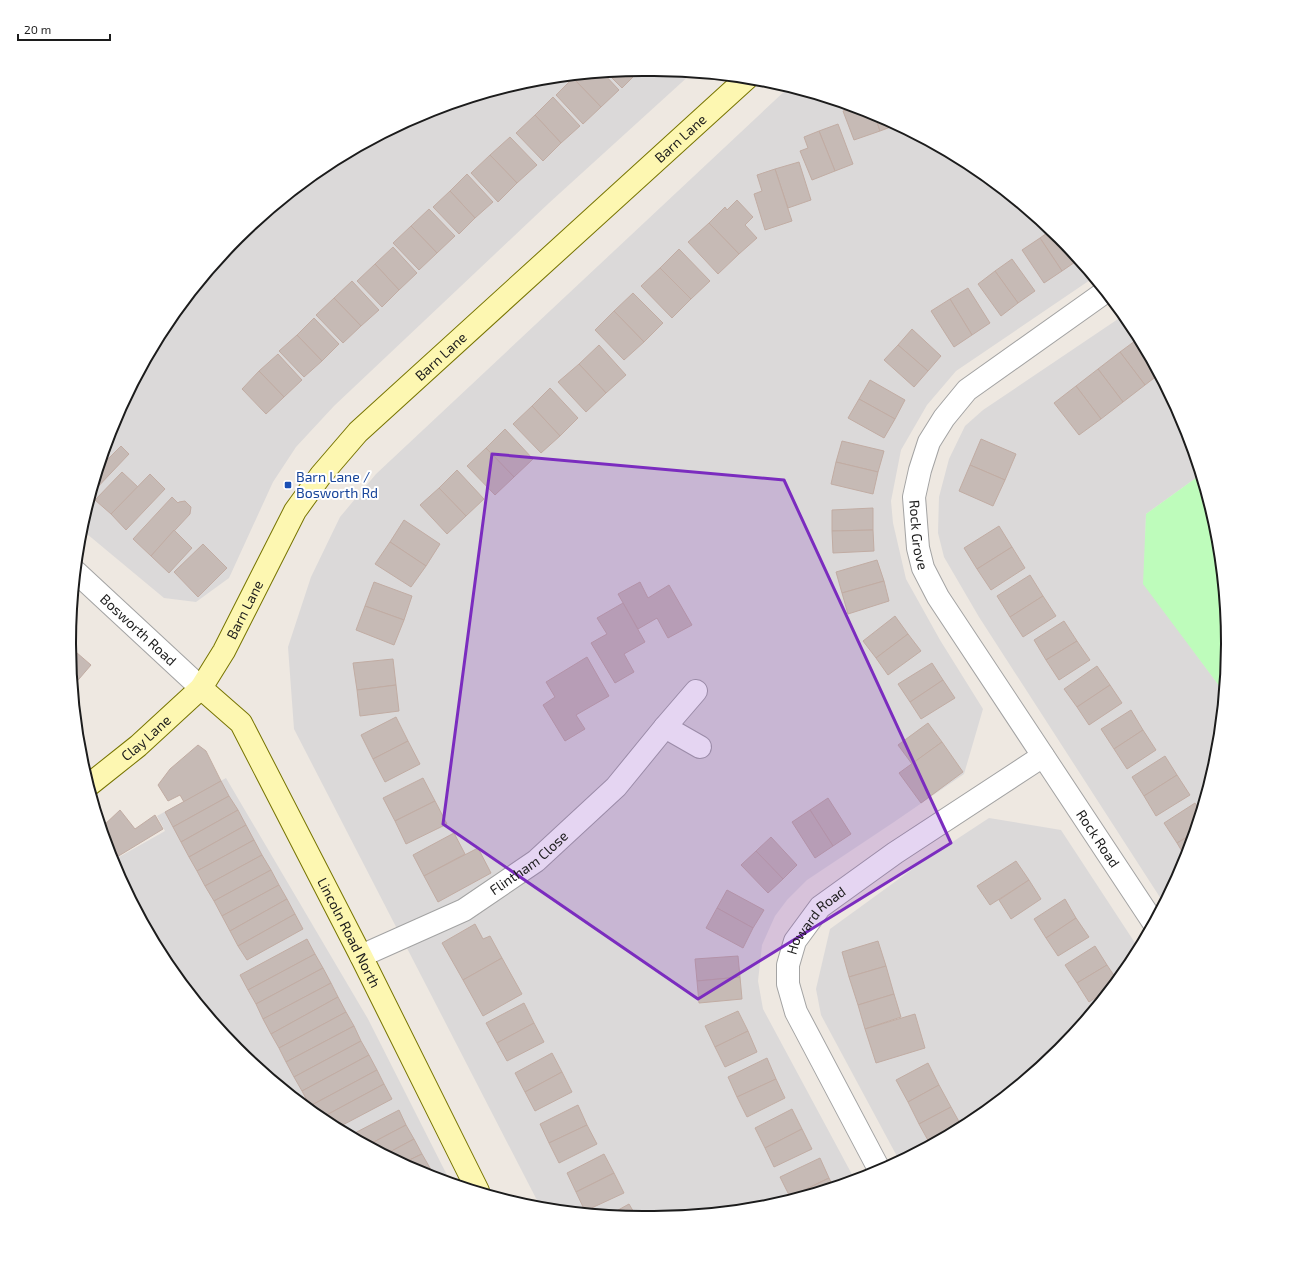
<svg xmlns="http://www.w3.org/2000/svg" width="1297" height="1287" viewBox="0 0 1297 1287" font-family="'Exo 2',sans-serif">
<style>
.residential{fill:#dbd9d9}
.park{fill:#befcbb}
.building{fill:#c6bab5;stroke:#c1aca3}
.lines{fill:none;stroke-linecap:round;stroke-linejoin:round}
.street-casing{stroke:#a3a3a3;stroke-width:24}
.secondary-casing{stroke:#777400;stroke-width:24}
.street{stroke:#fff;stroke-width:22}
.secondary{stroke:#fdf7b1;stroke-width:22}
.marked{fill:#7b2cbf;fill-opacity:0.2;stroke:#7b2cbf;stroke-width:3;stroke-linejoin:round}
.transit-dot{fill:#1a4fb4;stroke:#fff;stroke-width:1.5}
.labels{text-anchor:middle;stroke-width:4;stroke-linejoin:round;paint-order:stroke}
.street-label{font-size:14px;fill:#1c1c1c;stroke:#fff}
.transit-label{font-size:14px;fill:#164399;stroke:#fff;text-anchor:start}
.rim{fill:none;stroke:#1c1c1c;stroke-width:2}
</style>
<rect width="100%" height="100%" fill="#eee8e1"/>
<g class="residential">
<path d="M644,69L692,73L549,203L334,406L296,447L273,482L229,578L196,602L164,598L81,529L113,424L166,325L237,237L324,166L423,113L531,80Z"/>
<path d="M789,87L873,113L972,166L1060,237L1093,278L956,371L927,405L901,450L891,501L893,523L906,579L940,640L983,709L964,774L894,822L807,880L787,900L775,916L762,945L758,981L763,1009L855,1180L766,1207L654,1218L541,1208L294,729L288,647L311,577L340,517L376,474Z"/>
<path d="M1124,315L1131,324L1184,423L1200,475L1146,514L1144,584L1223,691L1217,755L1184,863L1163,902L979,617L944,557L938,533L939,497L949,459L965,426L983,410Z"/>
<path d="M226,778L368,1019L451,1183L424,1174L325,1121L237,1050L166,963L112,861L165,831L157,816Z"/>
<path d="M989,818L1061,830L1139,949L1131,962L1060,1050L973,1121L899,1160L821,1015L816,989L830,929L925,860Z"/>
</g>
<path class="park" d="M1200,475L1217,531L1228,643L1223,691L1143,584L1146,514Z"/>
<g class="building">
<path d="M637,70L639,71L622,88L607,73Z"/>
<path d="M603,73L619,90L601,107L573,78L576,76Z"/>
<path d="M573,78L601,107L583,124L556,95Z"/>
<path d="M553,97L580,126L561,143L535,115Z"/>
<path d="M850,106L874,113L880,131L854,140L843,111L851,108Z"/>
<path d="M874,113L896,125L880,131Z"/>
<path d="M535,115L561,143L543,161L516,133Z"/>
<path d="M838,124L853,164L835,171L819,131Z"/>
<path d="M819,131L835,171L812,180L800,151L808,148L804,137Z"/>
<path d="M510,137L537,165L517,183L490,155Z"/>
<path d="M490,155L517,183L498,202L471,173Z"/>
<path d="M799,162L811,200L788,208L775,169Z"/>
<path d="M775,169L792,221L765,230L754,194L762,191L757,175Z"/>
<path d="M467,174L493,202L475,218L450,191Z"/>
<path d="M450,191L475,218L459,234L433,207Z"/>
<path d="M737,200L753,217L745,225L757,238L739,254L709,223L725,207L727,210Z"/>
<path d="M429,209L455,236L437,253L411,226Z"/>
<path d="M709,223L739,254L718,274L688,242Z"/>
<path d="M411,226L437,253L419,270L393,243Z"/>
<path d="M1051,230L1060,237L1078,260L1062,271L1040,238Z"/>
<path d="M1040,238L1062,271L1044,283L1022,250Z"/>
<path d="M393,247L417,273L399,290L375,264Z"/>
<path d="M679,249L710,281L691,299L660,268Z"/>
<path d="M1012,259L1035,291L1018,303L995,271Z"/>
<path d="M375,264L399,290L382,307L357,281Z"/>
<path d="M660,268L691,299L672,318L641,286Z"/>
<path d="M995,271L1018,303L1001,316L978,284Z"/>
<path d="M352,281L379,310L361,326L334,298Z"/>
<path d="M968,288L990,323L972,335L950,299Z"/>
<path d="M633,293L663,323L644,342L614,311Z"/>
<path d="M334,298L361,326L343,343L316,315Z"/>
<path d="M950,299L972,335L954,347L931,311Z"/>
<path d="M614,311L644,342L624,360L595,330Z"/>
<path d="M314,318L339,344L322,361L297,335Z"/>
<path d="M912,329L941,356L928,371L898,345Z"/>
<path d="M297,335L322,361L304,377L279,351Z"/>
<path d="M1139,338L1158,375L1145,385L1120,352Z"/>
<path d="M599,345L626,375L606,393L579,364Z"/>
<path d="M898,345L928,371L914,387L884,360Z"/>
<path d="M1120,352L1145,385L1123,402L1098,369Z"/>
<path d="M278,354L302,380L284,397L259,371Z"/>
<path d="M579,364L606,393L586,412L558,382Z"/>
<path d="M1098,369L1123,402L1101,419L1076,386Z"/>
<path d="M259,371L284,397L266,414L242,389Z"/>
<path d="M870,380L905,400L895,419L859,399Z"/>
<path d="M1076,386L1101,419L1079,435L1054,403Z"/>
<path d="M550,388L578,418L560,436L532,406Z"/>
<path d="M859,399L895,419L884,438L848,418Z"/>
<path d="M532,406L560,436L541,453L513,424Z"/>
<path d="M505,429L533,459L514,477L486,448Z"/>
<path d="M981,439L1016,454L1005,480L970,465Z"/>
<path d="M842,441L884,451L878,472L836,462Z"/>
<path d="M121,446L129,454L92,493L103,456L107,460Z"/>
<path d="M486,448L514,477L495,495L467,466Z"/>
<path d="M836,462L878,472L873,494L831,484Z"/>
<path d="M970,465L1005,480L993,506L959,491Z"/>
<path d="M457,470L484,499L466,516L439,488Z"/>
<path d="M122,472L138,487L111,514L95,500Z"/>
<path d="M150,474L165,489L126,530L111,514Z"/>
<path d="M439,488L466,516L447,534L420,505Z"/>
<path d="M172,497L178,503L179,502L185,501L191,507L190,514L151,556L133,539Z"/>
<path d="M873,508V530L832,531V510Z"/>
<path d="M404,520L440,544L426,566L390,542Z"/>
<path d="M999,526L1012,547L977,569L964,548Z"/>
<path d="M174,530L192,548L169,573L151,556Z"/>
<path d="M873,530L874,551L833,553L832,531Z"/>
<path d="M390,542L426,566L411,587L375,564Z"/>
<path d="M203,544L227,568L198,597L174,572Z"/>
<path d="M1012,547L1025,568L991,590L977,569Z"/>
<path d="M877,560L884,581L842,593L836,572Z"/>
<path d="M1030,575L1043,596L1010,617L997,596Z"/>
<path d="M884,581L889,601L848,614L842,593Z"/>
<path d="M374,582L412,596L404,620L365,606Z"/>
<path d="M640,582L648,598L669,585L692,625L668,638L657,618L638,629L618,594Z"/>
<path d="M1043,596L1056,616L1023,637L1010,617Z"/>
<path d="M623,603L645,642L624,654L634,672L615,683L591,643L607,634L597,618Z"/>
<path d="M365,606L404,620L394,645L356,630Z"/>
<path d="M895,616L908,634L876,658L863,641Z"/>
<path d="M1064,621L1077,641L1046,660L1034,640Z"/>
<path d="M908,634L921,651L888,675L876,658Z"/>
<path d="M1077,641L1090,660L1059,680L1046,660Z"/>
<path d="M69,646L91,665L73,686Z"/>
<path d="M587,657L609,696L576,715L585,729L565,741L543,705L555,697L546,682Z"/>
<path d="M393,659L396,685L357,690L353,663Z"/>
<path d="M932,663L943,680L910,702L898,684Z"/>
<path d="M1097,666L1110,685L1077,707L1064,689Z"/>
<path d="M943,680L955,698L921,719L910,702Z"/>
<path d="M396,685L399,711L360,716L357,690Z"/>
<path d="M1110,685L1122,703L1089,725L1077,707Z"/>
<path d="M1131,710L1143,730L1114,749L1101,729Z"/>
<path d="M396,717L408,741L373,759L361,735Z"/>
<path d="M928,723L942,742L912,764L898,745Z"/>
<path d="M1143,730L1156,750L1127,769L1114,749Z"/>
<path d="M408,741L420,764L385,782L373,759Z"/>
<path d="M942,742L963,772L921,803L899,773Z"/>
<path d="M198,745L206,751L221,781L184,802L180,795L168,801L158,785L170,769Z"/>
<path d="M1165,756L1177,775L1144,796L1132,777Z"/>
<path d="M1177,775L1190,795L1156,816L1144,796Z"/>
<path d="M423,778L435,801L395,821L383,798Z"/>
<path d="M221,781L229,796L173,827L165,812Z"/>
<path d="M229,796L238,810L181,842L173,827Z"/>
<path d="M828,798L851,834L833,846L810,810Z"/>
<path d="M435,801L447,824L406,844L395,821Z"/>
<path d="M1195,803L1200,811L1194,833L1177,843L1164,823Z"/>
<path d="M120,810L135,829L155,815L163,829L112,860L102,827Z"/>
<path d="M238,810L246,825L189,857L181,842Z"/>
<path d="M810,810L833,846L815,858L792,822Z"/>
<path d="M246,825L254,840L197,871L189,857Z"/>
<path d="M454,833L465,854L424,876L413,855Z"/>
<path d="M1194,833L1186,858L1177,843Z"/>
<path d="M771,837L797,865L783,879L756,851Z"/>
<path d="M254,840L262,855L205,886L197,871Z"/>
<path d="M478,848L491,873L438,902L424,876Z"/>
<path d="M756,851L783,879L768,893L741,865Z"/>
<path d="M262,855L271,870L214,901L205,886Z"/>
<path d="M1016,861L1029,880L990,905L977,886Z"/>
<path d="M271,870L279,885L222,916L214,901Z"/>
<path d="M1029,880L1041,899L1011,919L999,900Z"/>
<path d="M279,885L287,899L230,931L222,916Z"/>
<path d="M727,890L764,910L753,928L717,908Z"/>
<path d="M287,899L295,914L238,946L230,931Z"/>
<path d="M1065,899L1076,918L1046,938L1034,919Z"/>
<path d="M717,908L753,928L743,948L706,928Z"/>
<path d="M295,914L303,929L247,960L238,946Z"/>
<path d="M1076,918L1089,937L1058,956L1046,938Z"/>
<path d="M475,924L483,939L490,936L502,958L463,980L442,943Z"/>
<path d="M307,939L315,954L248,990L240,975Z"/>
<path d="M878,941L886,966L849,977L842,952Z"/>
<path d="M1095,946L1107,965L1077,983L1065,965Z"/>
<path d="M315,954L323,968L256,1004L248,990Z"/>
<path d="M738,956L740,977L697,981L695,959Z"/>
<path d="M502,958L522,994L483,1016L463,980Z"/>
<path d="M1107,965L1117,980L1110,988L1089,1002L1077,983Z"/>
<path d="M886,966L894,994L858,1005L849,977Z"/>
<path d="M323,968L331,983L263,1019L256,1004Z"/>
<path d="M740,977L742,999L699,1003L697,981Z"/>
<path d="M331,983L338,997L271,1034L263,1019Z"/>
<path d="M894,994L901,1017L865,1029L858,1005Z"/>
<path d="M338,997L346,1012L279,1048L271,1034Z"/>
<path d="M524,1003L534,1023L497,1043L486,1023Z"/>
<path d="M738,1011L748,1031L715,1047L705,1026Z"/>
<path d="M346,1012L354,1026L286,1062L279,1048Z"/>
<path d="M915,1014L925,1048L876,1063L865,1029Z"/>
<path d="M534,1023L544,1042L507,1061L497,1043Z"/>
<path d="M354,1026L361,1041L294,1077L286,1062Z"/>
<path d="M748,1031L757,1052L725,1067L715,1047Z"/>
<path d="M361,1041L369,1055L302,1091L294,1077Z"/>
<path d="M552,1053L562,1072L525,1092L515,1073Z"/>
<path d="M369,1055L377,1070L310,1106L302,1091Z"/>
<path d="M767,1058L776,1079L737,1097L728,1077Z"/>
<path d="M928,1063L939,1085L908,1102L896,1080Z"/>
<path d="M377,1070L384,1084L321,1118L313,1112L310,1106Z"/>
<path d="M562,1072L572,1092L535,1111L525,1092Z"/>
<path d="M776,1079L785,1098L747,1117L737,1097Z"/>
<path d="M384,1084L392,1099L337,1128L321,1118Z"/>
<path d="M939,1085L951,1107L919,1124L908,1102Z"/>
<path d="M578,1105L587,1125L549,1143L540,1124Z"/>
<path d="M951,1107L962,1127L930,1144L919,1124Z"/>
<path d="M792,1109L802,1129L765,1148L755,1128Z"/>
<path d="M399,1110L406,1125L368,1145L351,1135Z"/>
<path d="M406,1125L414,1139L386,1154L368,1145Z"/>
<path d="M587,1125L597,1144L559,1163L549,1143Z"/>
<path d="M802,1129L812,1149L774,1167L765,1148Z"/>
<path d="M414,1139L422,1154L403,1163L386,1154Z"/>
<path d="M422,1154L430,1168L421,1173L403,1163Z"/>
<path d="M604,1154L614,1173L576,1192L567,1173Z"/>
<path d="M820,1158L829,1178L790,1197L780,1177Z"/>
<path d="M430,1168L434,1178L421,1173Z"/>
<path d="M614,1173L624,1193L585,1211L576,1192Z"/>
<path d="M829,1178L833,1186L791,1199L790,1197Z"/>
<path d="M629,1204L636,1216L611,1214Z"/>
</g>
<g class="lines">
<defs>
<g id="street">
<path id="s1" d="M1105,292L967,390L944,418L929,442L920,470L914,497L918,548L923,568L938,597L1153,922"/>
<path id="s2" d="M76,572L201,688"/>
<path d="M665,727L700,747"/>
<path id="s3" d="M361,956L464,910L536,861L616,787L665,727L696,691"/>
<path id="s4" d="M880,1171L796,1012L788,984V965L795,941L820,907L895,853L1043,756"/>
</g>
<g id="secondary">
<path id="s5" d="M201,688L241,723L361,956L478,1191"/>
<path id="s6" d="M89,785L138,746L201,688L224,651L295,511L321,475L358,432L747,78"/>
</g>
</defs>
<use href="#street" class="street-casing"/>
<use href="#secondary" class="secondary-casing"/>
<use href="#street" class="street"/>
<use href="#secondary" class="secondary"/>
</g>
<path class="marked" d="M492,454L784,480L951,843L698,999L443,824Z"/>
<rect class="transit-dot" x="284" y="481" width="8" height="8" rx="2"/>
<g class="labels">
<g class="street-label">
<text dy="5" stroke="none"><textPath href="#s6" startOffset="886">Barn Lane</textPath></text>
<text dy="5" stroke="none"><textPath href="#s6" startOffset="562">Barn Lane</textPath></text>
<text dy="5" stroke="none"><textPath href="#s1" startOffset="329">Rock Grove</textPath></text>
<text dy="5" stroke="none"><textPath href="#s6" startOffset="238">Barn Lane</textPath></text>
<text dy="5" stroke="none"><textPath href="#s2" startOffset="85">Bosworth Road</textPath></text>
<text dy="5" stroke="none"><textPath href="#s6" startOffset="74">Clay Lane</textPath></text>
<text dy="5" stroke="none"><textPath href="#s1" startOffset="685">Rock Road</textPath></text>
<text dy="5" stroke="none"><textPath href="#s3" startOffset="193">Flintham Close</textPath></text>
<text dy="5" stroke="none"><textPath href="#s4" startOffset="282">Howard Road</textPath></text>
<text dy="5" stroke="none"><textPath href="#s5" startOffset="289">Lincoln Road North</textPath></text>
</g>
<g class="transit-label">
<text x="296" y="482">Barn Lane /<tspan x="296" dy="16">Bosworth Rd</tspan></text>
</g>
</g>
<path d="M0 0H1297V1287H0ZM643 76H654A567 567 0 0 1 1221 643V644A567 567 0 0 1 654 1211H643A567 567 0 0 1 76 644V643A567 567 0 0 1 643 76Z" fill="#fff" fill-rule="evenodd"/>
<path class="rim" d="M643 76H654A567 567 0 0 1 1221 643V644A567 567 0 0 1 654 1211H643A567 567 0 0 1 76 644V643A567 567 0 0 1 643 76Z"/>
<path d="M18 34v6h92v-6" fill="none" stroke="#1c1c1c" stroke-width="2"/>
<text x="24" y="34" font-size="12" fill="#1c1c1c" stroke="#ffffff" stroke-width="3" paint-order="stroke">20 m</text>
</svg>
